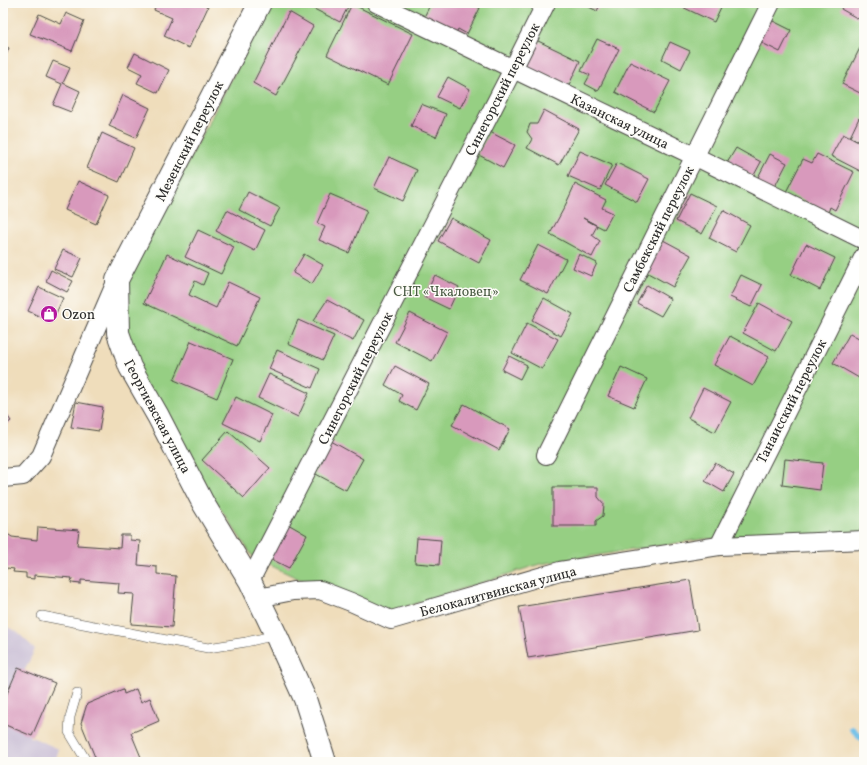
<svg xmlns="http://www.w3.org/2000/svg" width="867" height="765" viewBox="0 0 867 765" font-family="Vollkorn,serif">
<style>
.industrial{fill:#cabfd6}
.green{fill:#96cf83;stroke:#607d57}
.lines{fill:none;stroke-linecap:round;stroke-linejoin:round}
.stream{stroke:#6bbee7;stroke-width:6}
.building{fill:#d899bc}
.service-casing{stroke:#484641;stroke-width:10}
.minor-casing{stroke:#484641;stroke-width:20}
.tertiary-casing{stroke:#484641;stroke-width:24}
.service{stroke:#fff;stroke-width:9}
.minor{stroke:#fff;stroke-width:18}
.tertiary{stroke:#fff;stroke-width:22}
.labels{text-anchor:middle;stroke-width:3;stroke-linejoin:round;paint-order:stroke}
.street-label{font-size:14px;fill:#2b2b2b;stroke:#fdfcf7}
.park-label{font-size:14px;fill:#4b5c45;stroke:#fdfcf7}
.poi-label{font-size:14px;fill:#2b2b2b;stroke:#fdfcf7;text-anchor:start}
</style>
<rect width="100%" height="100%" fill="#fdfcf7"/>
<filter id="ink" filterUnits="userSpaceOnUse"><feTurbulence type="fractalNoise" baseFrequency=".025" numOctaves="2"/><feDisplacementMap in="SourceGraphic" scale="8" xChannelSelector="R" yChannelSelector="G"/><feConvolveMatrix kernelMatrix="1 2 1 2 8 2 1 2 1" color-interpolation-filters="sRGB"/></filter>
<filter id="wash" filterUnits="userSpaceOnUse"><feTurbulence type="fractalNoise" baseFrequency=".012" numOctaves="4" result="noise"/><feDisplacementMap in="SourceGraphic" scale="16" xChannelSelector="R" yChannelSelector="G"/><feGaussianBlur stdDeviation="0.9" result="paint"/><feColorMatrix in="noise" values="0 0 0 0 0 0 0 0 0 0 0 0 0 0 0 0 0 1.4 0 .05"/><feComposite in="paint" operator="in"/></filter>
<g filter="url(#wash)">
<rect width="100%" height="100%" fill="#efddbb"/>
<path class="industrial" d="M3,625L16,631L35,649L9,703L36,719L29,736L59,749L55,762H3Z"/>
<path class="green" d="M271,3H864V537L703,539L540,564L377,616L253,557L126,367L120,325L130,274Z"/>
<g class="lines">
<path class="stream" d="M852,729L864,740"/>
</g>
<g id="blocks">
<g class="building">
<path d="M157,3H200L208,7L189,48L164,36L172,18L154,10Z"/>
<path d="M302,3H350L340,22Z"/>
<path d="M431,3H471L480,8L467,34L458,29L456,33L424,17Z"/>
<path d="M581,3H601L597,11Z"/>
<path d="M674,3H723L714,22Z"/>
<path d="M844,3H864V17L862,21L841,9Z"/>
<path d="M352,4L413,34L388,85L327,55Z"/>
<path d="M289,12L313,26L276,96L253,83Z"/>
<path d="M66,13L84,21L72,51L30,34L39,14L61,24Z"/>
<path d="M767,18L791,30L780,52L756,40Z"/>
<path d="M597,39L619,49L598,91L585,84L590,75L581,71Z"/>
<path d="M536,40L580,61L568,87L523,66Z"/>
<path d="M670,42L690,51L681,69L662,59Z"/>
<path d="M3,45L9,48L3,62Z"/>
<path d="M860,48L864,50V95L842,84Z"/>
<path d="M135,53L169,70L158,93L137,83L142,74L128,67Z"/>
<path d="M53,61L70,68L63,83L80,91L71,112L53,105L62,84L46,77Z"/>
<path d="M630,62L670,81L654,112L615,92Z"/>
<path d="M448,77L470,89L460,108L437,97Z"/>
<path d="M123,95L150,108L136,138L109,126Z"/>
<path d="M421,104L446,114L436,137L411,126Z"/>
<path d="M544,110L579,129L559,165L527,148L532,139L527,132L530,124H537Z"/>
<path d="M859,118L864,121V144L850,137Z"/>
<path d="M490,132L515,145L503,168L477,154Z"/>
<path d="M102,133L134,148L119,182L87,168Z"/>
<path d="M843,134L864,145V173L831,156Z"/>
<path d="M736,148L761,162L753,177L727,163Z"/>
<path d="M580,151L612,165L600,190L568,176Z"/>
<path d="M770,154L787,163L772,192L755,183Z"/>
<path d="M817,154L854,172L835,210L830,207L828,213L786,192L803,159L812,163Z"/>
<path d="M389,157L417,170L403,201L374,188Z"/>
<path d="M617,163L649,179L637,202L605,185Z"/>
<path d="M78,181L109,195L96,224L65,210Z"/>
<path d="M575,184L606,200L602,208L613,213L604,229L583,218L597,226L592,235L600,241L592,257L550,234L564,208Z"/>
<path d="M248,192L280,208L270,226L239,210Z"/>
<path d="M690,193L717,206L702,234L676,221Z"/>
<path d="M330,194L367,210L349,253L319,240L325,227L317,223Z"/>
<path d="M227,210L265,230L255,251L216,231Z"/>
<path d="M723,210L750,225L736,252L709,238Z"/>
<path d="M451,218L491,240L479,263L438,241Z"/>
<path d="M198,230L234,247L221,274L185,257Z"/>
<path d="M663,240L691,255L673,287L646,272Z"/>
<path d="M806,244L835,258L820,290L791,275Z"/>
<path d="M538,245L566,259L548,294L520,280Z"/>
<path d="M63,250L82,258L73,277L54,269Z"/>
<path d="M167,254L208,273L203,285L195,281L189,295L216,308L228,282L260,297L237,346L144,303Z"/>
<path d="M304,254L323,265L312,284L293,273Z"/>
<path d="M579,254L597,263L591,276L573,268Z"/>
<path d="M51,270L73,281L67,292L46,281Z"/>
<path d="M435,275L459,287L449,309L424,297Z"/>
<path d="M741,275L762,285L751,307L730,297Z"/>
<path d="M647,285L671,299L661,316L637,303Z"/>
<path d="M39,287L63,298L52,322L28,311Z"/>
<path d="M544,298L573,314L561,336L532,320Z"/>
<path d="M327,300L364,320L353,341L313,321Z"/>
<path d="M759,303L792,321L776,351L743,333Z"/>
<path d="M410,313L447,332L432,361L395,342Z"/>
<path d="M298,320L334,336L323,360L288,344Z"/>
<path d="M527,323L558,339L542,369L512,353Z"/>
<path d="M850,333L864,341V369L859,378L833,363Z"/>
<path d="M730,336L769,357L753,386L714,365Z"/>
<path d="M191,341L233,359L217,398L174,380Z"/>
<path d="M277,350L320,369L312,388L269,369Z"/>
<path d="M509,356L527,365L520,379L502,370Z"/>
<path d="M395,366L429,384L416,410L399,401L402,395L385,385Z"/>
<path d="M621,367L647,379L634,407L608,396Z"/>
<path d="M269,374L309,393L298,417L258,398Z"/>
<path d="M703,388L731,402L715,432L688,418Z"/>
<path d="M236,397L272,415L260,441L223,423Z"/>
<path d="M76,402L103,407L99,431L71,427Z"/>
<path d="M464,404L510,429L499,450L452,425Z"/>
<path d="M3,410L11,421L3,427Z"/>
<path d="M228,431L270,468L244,498L202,460Z"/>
<path d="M331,441L363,459L346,490L314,473Z"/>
<path d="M785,459L823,463L820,490L782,485Z"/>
<path d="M715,463L734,474L724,492L705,481Z"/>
<path d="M553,487H598V497L604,504L603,516L596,521V526H553Z"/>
<path d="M288,524L307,535L289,568L269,558Z"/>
<path d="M38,527L79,530L77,545L120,548L121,535H130V540L140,541L138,565L157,567V574L176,576L172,627L131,624L134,594L118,593L119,583L81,580V584L71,583L72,578L34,575V579L26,578V573L13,572L14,569L7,568L3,574V531L12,537L37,540Z"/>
<path d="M417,538L441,540L439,565L415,563Z"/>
<path d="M690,580L698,630L528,658L519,607Z"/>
<path d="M18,668L55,683L32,736L3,724V703Z"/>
<path d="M123,689L124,694L136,689L141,702L150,698L159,721L131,733L143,762H97L81,723L87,704Z"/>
</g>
</g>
</g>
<g filter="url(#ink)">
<use href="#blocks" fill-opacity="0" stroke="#484641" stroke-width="1"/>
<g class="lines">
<defs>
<g id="service">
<path d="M42,616L208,648L246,642L276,635"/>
<path d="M77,693L70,717L69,732L87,762"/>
</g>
<g id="minor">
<path d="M376,3L694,156L864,240"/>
<path d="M546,455L771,3"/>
<path d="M3,478L23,476L41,456L116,282"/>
<path d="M719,546L864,256"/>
<path d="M250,581L513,69L546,3"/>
<path d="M258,598L293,591L320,590L351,602L391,620L560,571L719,546L864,540"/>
</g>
<path id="tertiary" d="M260,3L117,280L118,333L130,367L158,416L203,503L250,581L276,635L305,699L325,762"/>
</defs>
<use href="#service" class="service-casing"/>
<use href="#minor" class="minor-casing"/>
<use href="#tertiary" class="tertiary-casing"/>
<use href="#service" class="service"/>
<use href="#minor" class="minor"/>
<use href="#tertiary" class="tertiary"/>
</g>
</g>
<defs>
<symbol id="shop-disc" viewBox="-11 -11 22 22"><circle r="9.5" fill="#b5179e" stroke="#fdfcf7"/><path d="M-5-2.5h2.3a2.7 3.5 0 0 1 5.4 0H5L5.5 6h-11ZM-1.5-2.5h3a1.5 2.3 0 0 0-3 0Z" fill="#fff"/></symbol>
</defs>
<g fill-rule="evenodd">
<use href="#shop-disc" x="39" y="304" width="20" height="20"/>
</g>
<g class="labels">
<g class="street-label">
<text transform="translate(502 89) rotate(-63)" y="5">Синегорский переулок</text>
<text transform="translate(620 121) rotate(26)" y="5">Казанская улица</text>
<text transform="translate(189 141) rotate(-63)" y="5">Мезенский переулок</text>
<text transform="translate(658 229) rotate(-63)" y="5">Самбекский переулок</text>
<text transform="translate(355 378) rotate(-63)" y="5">Синегорский переулок</text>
<text transform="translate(791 401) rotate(-63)" y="5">Танаисский переулок</text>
<text transform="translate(158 416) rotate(62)" y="5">Георгиевская улица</text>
<text transform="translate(498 591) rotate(-15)" y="5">Белокалитвинская улица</text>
</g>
<g class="park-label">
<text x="446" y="296">СНТ «Чкаловец»</text>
</g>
<g class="poi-label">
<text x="62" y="319">Ozon</text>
</g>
</g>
<rect width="867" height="765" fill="none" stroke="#fdfcf7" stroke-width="16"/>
</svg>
